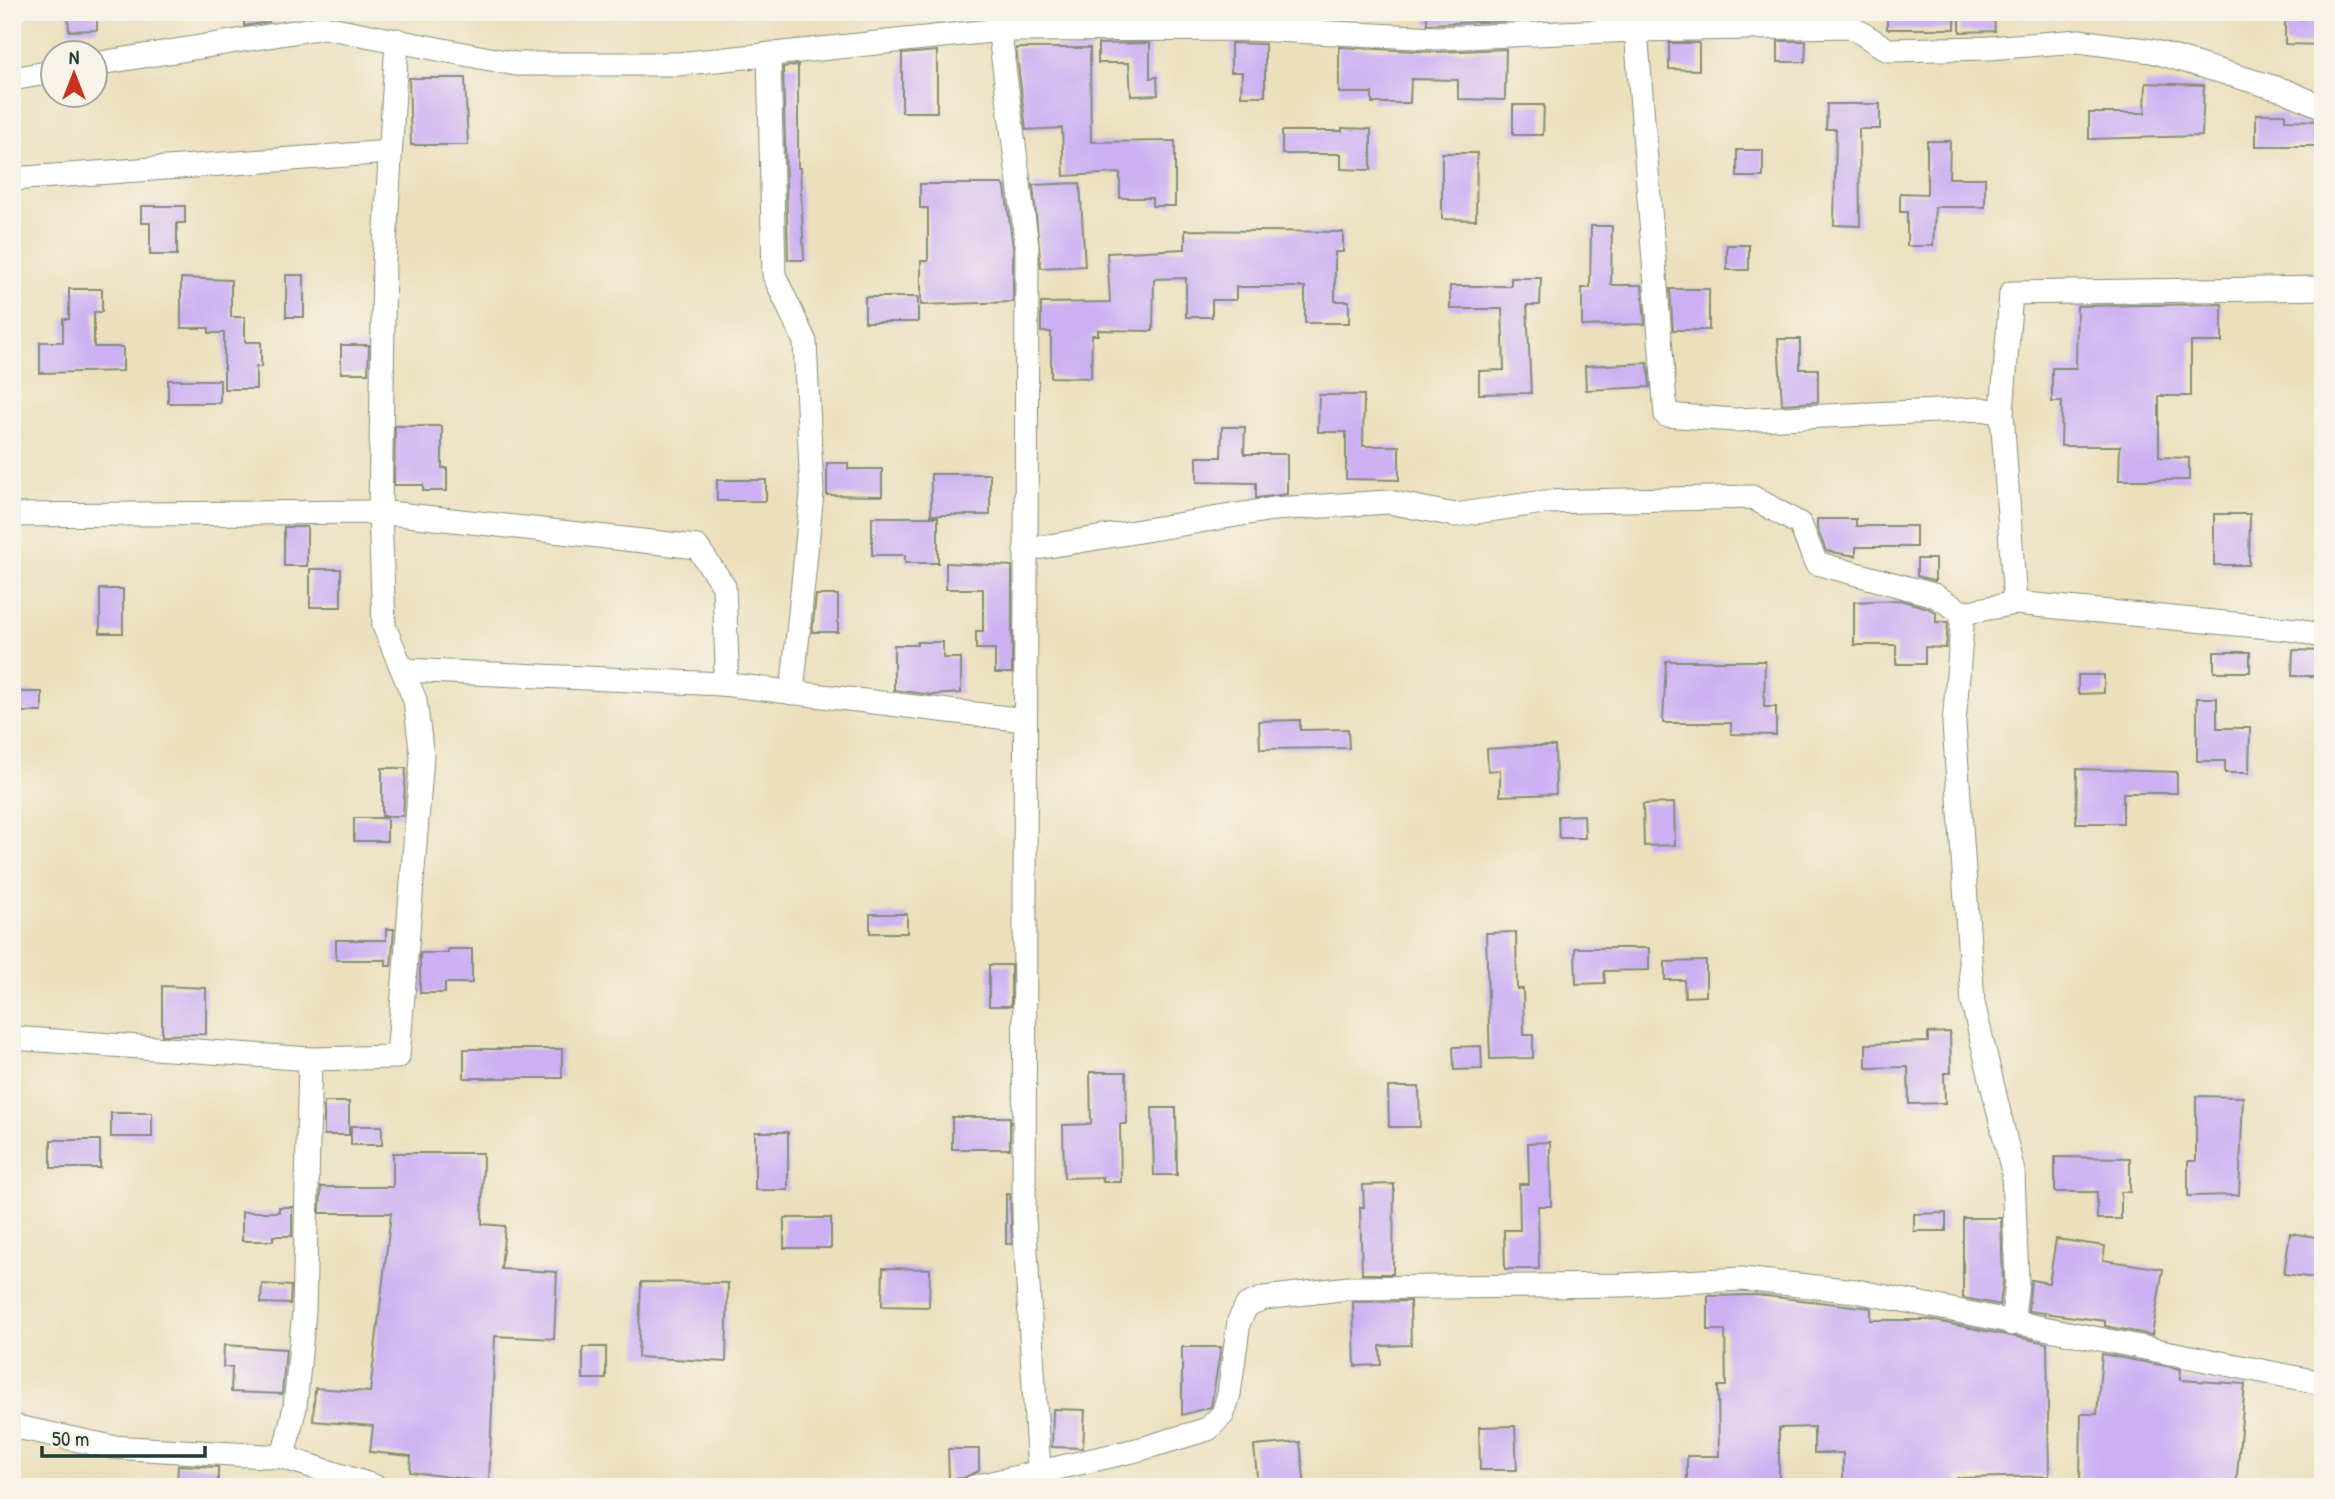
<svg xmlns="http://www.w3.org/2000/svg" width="2335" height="1499" viewBox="0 0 2335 1499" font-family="'Patrick Hand',sans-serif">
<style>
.building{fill:#ccb0f3}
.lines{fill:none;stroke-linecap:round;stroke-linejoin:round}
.street-casing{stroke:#858e78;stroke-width:25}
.street{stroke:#fff;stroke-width:23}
</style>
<rect width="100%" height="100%" fill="#f7f3e8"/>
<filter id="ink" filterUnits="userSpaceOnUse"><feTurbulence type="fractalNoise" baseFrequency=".0143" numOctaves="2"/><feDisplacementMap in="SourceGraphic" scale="14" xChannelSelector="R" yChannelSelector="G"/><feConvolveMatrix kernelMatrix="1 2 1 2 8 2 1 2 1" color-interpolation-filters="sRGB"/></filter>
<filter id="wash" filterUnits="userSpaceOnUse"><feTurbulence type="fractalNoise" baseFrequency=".00686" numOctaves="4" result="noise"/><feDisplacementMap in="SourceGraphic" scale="28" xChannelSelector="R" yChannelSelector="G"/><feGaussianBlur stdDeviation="1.57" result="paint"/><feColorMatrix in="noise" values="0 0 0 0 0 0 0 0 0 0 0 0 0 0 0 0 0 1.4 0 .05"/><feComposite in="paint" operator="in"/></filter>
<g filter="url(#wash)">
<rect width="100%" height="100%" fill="#ebdfbc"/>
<g id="blocks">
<g class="building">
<path d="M68,12H97V30L69,31Z"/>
<path d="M244,12H269V22L244,26Z"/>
<path d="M1427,12H1506V21L1427,24Z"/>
<rect x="1887" y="12" width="68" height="17"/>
<path d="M2304,12H2323V45L2285,44V19H2304Z"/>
<path d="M1994,13L1995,31L1960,32V14Z"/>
<path d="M1778,41H1806L1805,62H1778Z"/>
<path d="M1150,43V78L1157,77L1158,95L1131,96L1129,63H1098V44Z"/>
<path d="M1231,43L1265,44V96H1241L1242,72H1231Z"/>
<path d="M1669,43H1699V70L1669,69Z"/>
<path d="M1339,47L1436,52L1506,49L1505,100L1458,99V80L1411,79L1410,103H1372V93H1339Z"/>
<path d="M1016,48H1090L1091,142L1175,141V206H1152V198H1120V173L1064,176L1062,128L1026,130Z"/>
<path d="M937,51V112H902V54Z"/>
<path d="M798,65V168H800L804,260H788L783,67Z"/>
<path d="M409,78H465L468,145H411Z"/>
<path d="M2146,83L2204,85L2202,136L2089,139V113H2145Z"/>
<path d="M1827,104H1880V129H1859L1860,226L1834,225L1836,129H1826Z"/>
<path d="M1513,105H1544L1543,135H1513Z"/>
<path d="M2256,114H2285V120L2323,121V146H2256Z"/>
<path d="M1342,128L1371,129V170L1341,169V154H1282V131H1342Z"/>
<path d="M1927,141H1950L1949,178H1985V207H1935L1933,246H1907V212H1900V193L1927,194Z"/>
<rect x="1737" y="150" width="26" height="27"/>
<path d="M1442,153H1477L1476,220L1442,219Z"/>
<path d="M1080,183L1085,266L1041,268L1033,185Z"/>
<path d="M920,184H1002L1005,187L1013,247V302L921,305V261H928V208H920Z"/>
<path d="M141,206H185V223H177V255H150V223H141Z"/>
<path d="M1591,226H1612L1611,285H1642L1645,324L1582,326V288H1590Z"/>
<path d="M1185,230L1343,232V252H1335V301H1349V323H1305V287H1236V300H1212V317H1186V278L1154,279L1153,331L1098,330V335H1092L1091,378L1051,377V332H1041V303L1110,302L1107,253L1185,249Z"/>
<rect x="1727" y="245" width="22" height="25"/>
<rect x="286" y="275" width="18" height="42"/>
<path d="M181,278L231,280V317H245V342H261V367H256V389H224V333H209V328H181Z"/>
<path d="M1511,278H1541L1540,305H1527L1531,393L1479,394V371L1504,370L1502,309H1450V286H1511Z"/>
<path d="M69,289H102V312H94V347H123V371L40,373V342H63V319H69Z"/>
<path d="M1670,289H1709V330H1673Z"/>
<rect x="865" y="297" width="53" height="25"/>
<path d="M2222,304V342H2191V396H2159V457L2189,458V480H2119L2120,446H2061L2062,402H2052V368H2076L2077,306Z"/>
<path d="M1778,339H1800V369H1818V402L1782,404Z"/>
<path d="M341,345H369L368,373H341Z"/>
<path d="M1648,363L1650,387L1586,390L1585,366Z"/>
<rect x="168" y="380" width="52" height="23"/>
<path d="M1319,395H1364L1363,446H1399V480L1346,479V432H1318Z"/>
<path d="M395,426H442V468H447V491H423V485H394Z"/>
<path d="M1222,427H1245L1244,454H1287V494L1256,498V483L1197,482V457H1221Z"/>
<path d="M827,463H848V469H882V496L827,495Z"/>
<rect x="931" y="474" width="59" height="41"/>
<rect x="717" y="480" width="49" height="21"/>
<path d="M2214,514H2250L2249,565H2214Z"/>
<path d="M872,517H938V563H905V555H872Z"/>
<path d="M1817,519H1856V526H1916V547H1856V556L1826,551L1817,528Z"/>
<rect x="284" y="527" width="23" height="39"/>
<path d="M1917,559H1935V581L1917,576Z"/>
<path d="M946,563L1012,566V673H995V649H976V631H983V589H946Z"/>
<rect x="310" y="569" width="31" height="38"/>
<rect x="100" y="589" width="23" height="44"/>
<path d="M816,595H838V632H812Z"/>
<path d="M1900,600L1928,608L1936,613V622H1948L1946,648L1925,647V664H1896V645H1854V602Z"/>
<path d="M917,642H943V658H961V693L932,695L894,690V645H917Z"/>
<path d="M2293,650L2323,651V676H2292Z"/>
<rect x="2214" y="652" width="36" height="20"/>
<path d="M1666,661H1765L1764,707H1776V735L1731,734V723H1663Z"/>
<path d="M2078,675H2104V693L2078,694Z"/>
<rect x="13" y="692" width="29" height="20"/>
<path d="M2197,698H2217V728H2250L2249,773H2225V761H2197Z"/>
<path d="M1300,720V730L1348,729L1349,748L1260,749L1259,721Z"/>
<path d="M1531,746H1555L1556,794L1500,796V770L1488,771L1487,749Z"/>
<path d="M382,768H406L403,816H382Z"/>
<path d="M2077,769L2177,772V793H2123V823H2076Z"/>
<path d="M1674,803L1675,845L1644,846L1643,804Z"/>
<path d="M1584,815L1585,838H1559L1558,816Z"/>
<rect x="354" y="818" width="33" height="23"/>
<rect x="870" y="914" width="37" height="19"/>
<path d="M386,929H394L391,966H386V960H336V940H386Z"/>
<path d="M1516,932L1517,989H1523L1524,1035H1533V1058L1490,1059L1486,933Z"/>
<path d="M1575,948H1649V970L1604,971L1605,983L1576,984Z"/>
<path d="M448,949H472V983H445V993H420V953H448Z"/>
<path d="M1706,961V996L1685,997L1684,980H1665V962Z"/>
<rect x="989" y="965" width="22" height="41"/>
<path d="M162,986L206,988V1034L162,1035Z"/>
<path d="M1950,1032L1951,1073H1944L1945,1103L1909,1104L1908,1067L1866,1068V1044L1928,1042V1033Z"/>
<path d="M1481,1046L1482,1069L1454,1070L1453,1047Z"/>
<rect x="464" y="1049" width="98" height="29"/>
<path d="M1090,1072H1126L1127,1124H1120L1121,1182H1103V1177L1064,1178L1063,1125L1091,1124Z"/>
<path d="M1388,1087H1419L1420,1127H1389Z"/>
<path d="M2196,1096L2243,1097L2239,1195L2188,1196V1161H2196Z"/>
<rect x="324" y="1102" width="25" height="33"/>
<path d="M1152,1108H1176L1177,1175H1154Z"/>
<rect x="111" y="1113" width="41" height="24"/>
<rect x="952" y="1117" width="58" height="32"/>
<rect x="351" y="1126" width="31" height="19"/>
<rect x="755" y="1132" width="33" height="58"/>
<rect x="51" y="1140" width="49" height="28"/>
<path d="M1550,1142L1551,1206H1538L1539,1269H1505L1504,1230H1520L1519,1184H1529L1528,1143Z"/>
<path d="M393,1153H483L482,1224L505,1226L501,1269L557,1272L554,1339L495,1336L489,1482L410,1472L411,1456L370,1452L373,1426L313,1421L315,1388L370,1392L391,1213H320L321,1187H393Z"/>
<path d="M2055,1157L2130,1158V1192H2121V1219H2097V1192H2055Z"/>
<path d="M1394,1184L1393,1274H1362L1360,1207H1364L1363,1185Z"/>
<path d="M1006,1194H1010L1012,1244H1006Z"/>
<path d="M279,1207H292V1236H273V1241H242V1212H279Z"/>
<path d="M1946,1213V1231H1914V1214Z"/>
<rect x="784" y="1218" width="47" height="30"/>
<path d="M1963,1218H2001L2003,1282L2000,1305L1963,1298Z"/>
<path d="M2290,1233L2323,1238V1279L2284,1274Z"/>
<path d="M2056,1239L2105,1246L2103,1260L2163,1269L2152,1335L2105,1326V1321L2028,1311L2031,1280L2049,1283Z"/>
<path d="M883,1268L930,1269L929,1307L882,1306Z"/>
<path d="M641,1282L728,1283L726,1362L638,1357Z"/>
<path d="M262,1284L291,1286L290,1304L261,1303Z"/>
<path d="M1756,1295L1871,1308V1320H1930L2047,1343L2049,1476L1957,1478V1487H1843V1453H1814V1427L1779,1428V1485L1687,1487V1456H1719L1718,1386H1726L1725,1330H1708V1296Z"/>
<path d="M1410,1301L1411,1345L1380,1346L1381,1365L1355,1366L1353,1302Z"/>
<path d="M224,1345L286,1349L282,1394L231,1392L232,1367H223Z"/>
<rect x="583" y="1347" width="23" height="32"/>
<path d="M1182,1347H1221L1211,1407L1182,1415Z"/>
<path d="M2102,1354L2181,1369L2180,1380L2245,1384L2236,1487L2080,1483L2081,1414H2097Z"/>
<path d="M1053,1409L1085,1410L1083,1448L1052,1447Z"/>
<path d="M1515,1426L1517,1470H1480L1479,1427Z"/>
<path d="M1300,1442L1305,1487H1258L1254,1446Z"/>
<path d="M948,1449H979V1471L963,1478L949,1479Z"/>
<path d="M178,1465L218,1467V1487H177Z"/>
</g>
</g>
</g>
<g filter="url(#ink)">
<use href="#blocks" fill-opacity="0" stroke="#858e78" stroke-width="2"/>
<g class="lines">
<defs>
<g id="street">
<path d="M997,12L1027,246L1024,1217L1039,1472"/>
<path d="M1636,30L1666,415L1735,420L1982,409L2002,413L2015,603"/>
<path d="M769,54L774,275L805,342L812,493L792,693"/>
<path d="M94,64L324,27L516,64H678L1000,30L1250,29L1437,38L1636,30L1850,26L1888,50L1989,48L2079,41L2152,51L2286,91L2323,107"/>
<path d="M12,79L52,72"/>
<path d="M12,179L390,152"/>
<path d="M2002,413L2011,293L2323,288"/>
<path d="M12,515L380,512L697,547L724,586L727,663L722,684"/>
<path d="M1025,550L1273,509L1389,502L1455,515L1544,502L1752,497L1800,524L1816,563L1934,595L1963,613L1954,724L1973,1003L2013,1172L2017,1283L2012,1324"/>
<path d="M1963,613L2015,603L2298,630L2323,637"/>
<path d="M403,670L722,684L1025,720"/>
<path d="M12,1038L310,1059L304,1311L295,1407L283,1457"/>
<path d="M310,1059L398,1057L422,757L415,700L384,626L380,512L384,261L397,40"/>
<path d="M12,1426L112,1447L283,1457L376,1487"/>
<path d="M974,1487L1141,1449L1208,1429L1223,1414L1229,1394L1239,1321L1247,1305L1264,1298L1349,1288L1622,1285L1742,1279L1856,1291L2323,1383"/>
</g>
</defs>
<use href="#street" class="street-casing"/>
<use href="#street" class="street"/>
</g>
</g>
<rect width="2335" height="1499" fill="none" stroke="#f7f3e8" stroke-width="42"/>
<g transform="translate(74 74)"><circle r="33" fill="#f7f3e8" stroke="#a1aaa0" stroke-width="2"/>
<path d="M0-5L12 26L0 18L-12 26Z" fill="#c8321e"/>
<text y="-10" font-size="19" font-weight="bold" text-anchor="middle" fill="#1f3d34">N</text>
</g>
<path d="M42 1446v10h163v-10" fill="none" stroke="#1f3d34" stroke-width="3.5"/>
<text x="52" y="1446" font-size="21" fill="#1f3d34" stroke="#f7f3e8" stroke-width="5" paint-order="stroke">50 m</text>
</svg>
